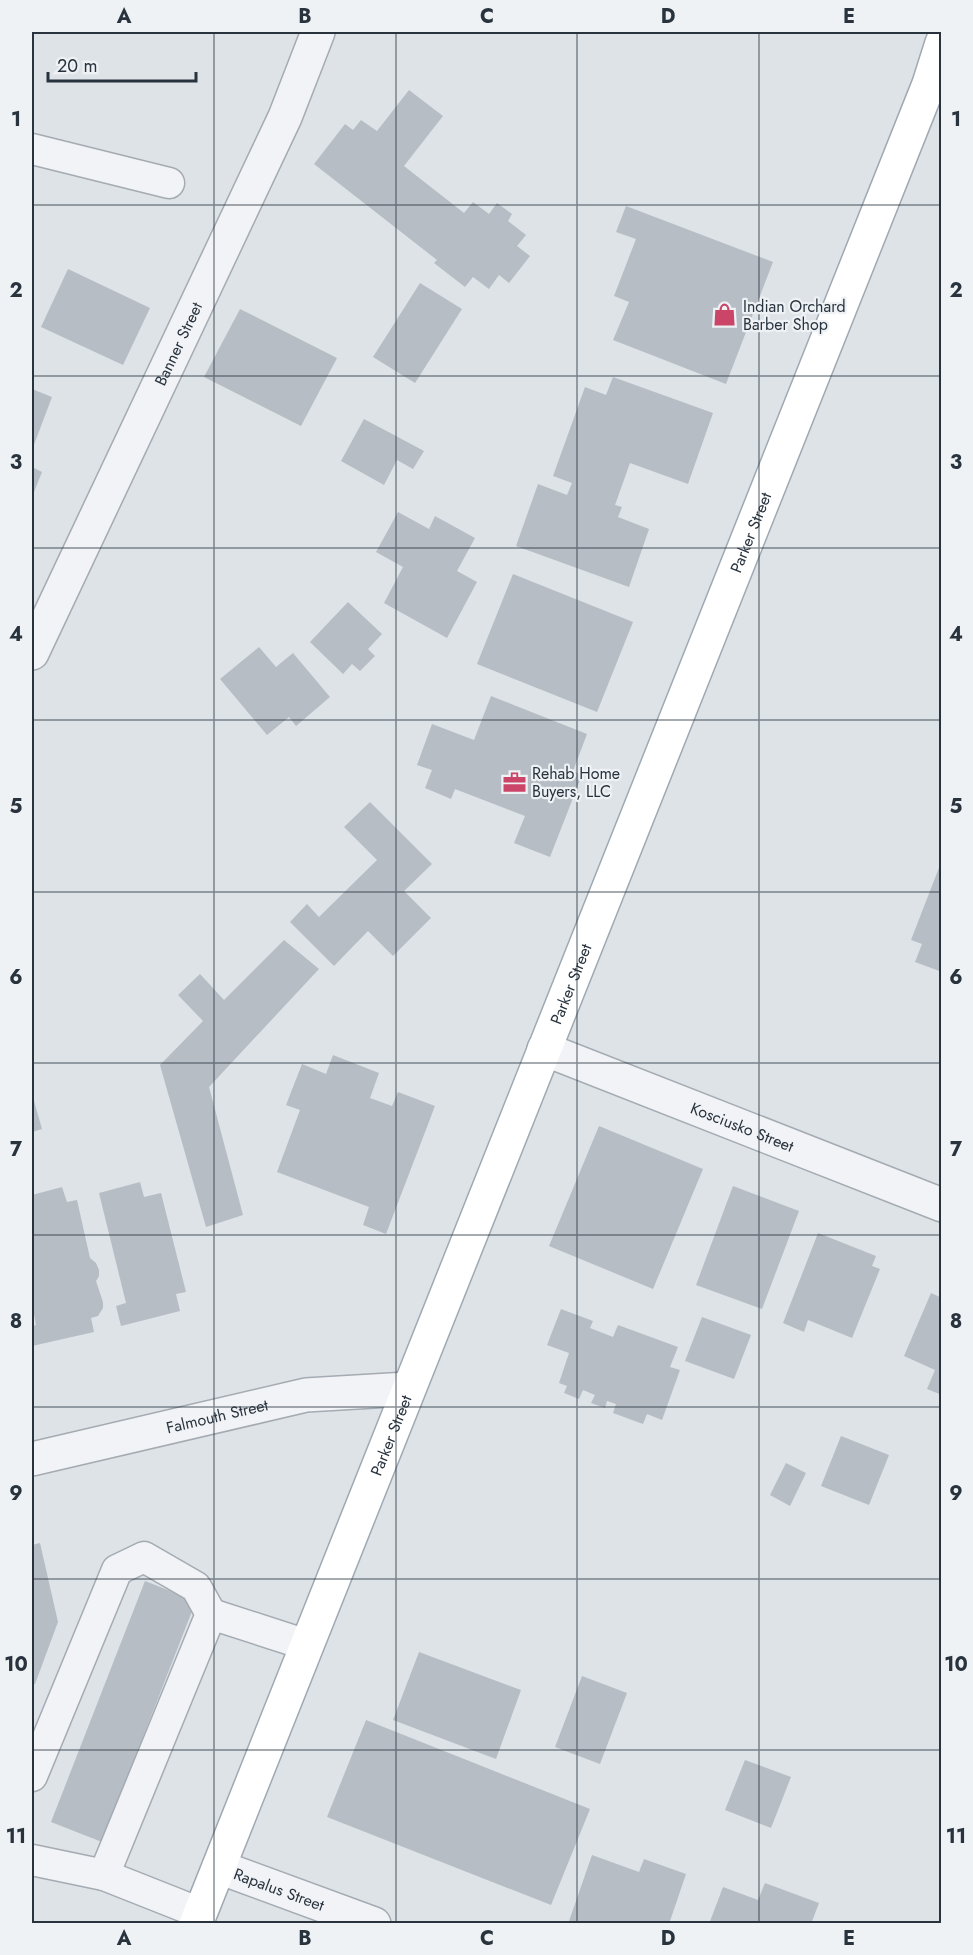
<svg xmlns="http://www.w3.org/2000/svg" width="973" height="1955" viewBox="0 0 973 1955" font-family="Jost,sans-serif">
<style>
.building{fill:#b6bdc4}
.lines{fill:none;stroke-linecap:round;stroke-linejoin:round}
.service-casing{stroke:#a4abb2;stroke-width:33}
.minor-casing{stroke:#a4abb2;stroke-width:36}
.primary-casing{stroke:#9ea9b3;stroke-width:36}
.service{stroke:#f1f3f6;stroke-width:30}
.minor{stroke:#f1f3f6;stroke-width:33}
.primary{stroke:#fff;stroke-width:33}
.grid{fill:none;stroke:#28333e;stroke-width:1.5;stroke-opacity:0.55}
.labels{text-anchor:middle;stroke-width:4.5;stroke-linejoin:round;paint-order:stroke}
.poi-label{font-size:16px;fill:#28333e;stroke:#eef2f5;text-anchor:start}
.street-label{font-size:16px;fill:#28333e;stroke:#eef2f5}
.neatline{fill:none;stroke:#28333e;stroke-width:2}
.grid-label{font-size:20px;text-anchor:middle;font-weight:bold;fill:#28333e}
</style>
<rect width="100%" height="100%" fill="#dee3e8"/>
<g class="building">
<path d="M409,90L443,116L404,166L464,213L473,202L489,214L497,203L512,214L508,221L526,235L517,246L530,256L509,283L499,275L489,289L473,277L465,287L434,263L437,260L314,164L345,124L353,130L361,120L377,131Z"/>
<path d="M626,206L773,262L726,384L613,340L629,302L614,296L636,239L616,232Z"/>
<path d="M68,269L150,308L123,365L41,327Z"/>
<path d="M420,283L462,309L415,383L373,357Z"/>
<path d="M240,309L337,358L301,426L204,377Z"/>
<path d="M613,377L713,413L688,484L630,463L615,505L622,507L618,517L649,529L629,587L516,546L538,484L567,495L572,483L553,476L585,387L606,395Z"/>
<path d="M32,389L52,397L32,450Z"/>
<path d="M364,419L424,451L413,469L397,460L384,485L341,461Z"/>
<path d="M32,467L42,472L32,497Z"/>
<path d="M398,512L429,529L435,516L475,538L457,571L477,582L447,638L384,603L403,567L376,552Z"/>
<path d="M513,574L633,622L597,712L477,664Z"/>
<path d="M348,602L382,634L368,649L375,656L360,671L352,664L343,674L310,642Z"/>
<path d="M259,647L276,667L293,653L330,697L296,726L289,717L267,735L220,679Z"/>
<path d="M491,696L587,734L573,771L582,775L550,857L514,843L525,816L455,789L451,799L425,788L432,770L417,765L432,724L474,740Z"/>
<path d="M370,802L432,864L404,891L431,918L393,956L368,931L334,966L290,922L307,904L319,917L377,860L344,827Z"/>
<path d="M942,860V972L915,962L922,944L911,940Z"/>
<path d="M284,940L319,969L209,1087L243,1215L206,1227L160,1065L203,1021L178,995L200,974L224,1000Z"/>
<path d="M333,1055L379,1073L370,1098L392,1106L398,1092L435,1106L386,1234L363,1225L369,1207L277,1172L300,1110L286,1105L302,1064L326,1074Z"/>
<path d="M32,1094L42,1129L32,1132Z"/>
<path d="M599,1126L703,1169L653,1289L549,1246Z"/>
<path d="M140,1182L144,1197L161,1193L186,1292L176,1294L180,1311L121,1326L116,1306L126,1303L99,1193Z"/>
<path d="M733,1186L799,1211L762,1309L696,1285Z"/>
<path d="M62,1187L67,1202L77,1200L90,1258L96,1263L99,1270V1276L96,1281L103,1302V1308L98,1316L91,1318L94,1332L32,1346V1326L36,1325L32,1303V1195Z"/>
<path d="M818,1233L876,1256L872,1266L880,1269L852,1338L808,1320L804,1332L783,1323Z"/>
<path d="M931,1293L942,1298V1395L927,1389L935,1370L904,1356Z"/>
<path d="M561,1309L593,1321L590,1328L613,1337L618,1325L678,1347L670,1367L680,1370L662,1420L647,1414L643,1424L613,1413L616,1404L607,1401L605,1408L591,1403L595,1395L583,1390L579,1399L564,1393L567,1386L559,1383L569,1353L547,1345Z"/>
<path d="M702,1317L751,1335L734,1379L685,1361Z"/>
<path d="M841,1436L889,1455L869,1505L821,1486Z"/>
<path d="M786,1463L806,1473L790,1506L770,1495Z"/>
<path d="M40,1543L58,1622L35,1684L32,1685V1545Z"/>
<path d="M145,1581L196,1601L102,1842L51,1822Z"/>
<path d="M419,1652L521,1690L496,1759L393,1720Z"/>
<path d="M582,1676L627,1693L600,1764L555,1747Z"/>
<path d="M366,1720L590,1809L551,1905L327,1817Z"/>
<path d="M745,1760L791,1777L771,1828L725,1810Z"/>
<path d="M592,1855L639,1872L644,1859L686,1874L669,1924H568Z"/>
<path d="M765,1883L819,1903L811,1924H709L723,1887L758,1900Z"/>
</g>
<g class="lines">
<defs>
<g id="service">
<path d="M32,149L169,183"/>
<path d="M211,1614L307,1645"/>
<path d="M32,1776L117,1570L144,1557L196,1587L211,1614L104,1875"/>
<path d="M32,1860L104,1875L200,1913"/>
</g>
<g id="minor">
<path id="s1" d="M32,653L285,117L318,32"/>
<path id="s2" d="M544,1049L942,1205"/>
<path id="s3" d="M32,1459L306,1395L407,1389"/>
<path id="s4" d="M219,1867L374,1924"/>
</g>
<g id="primary">
<path id="s5" d="M196,1924L929,84L942,43"/>
</g>
</defs>
<use href="#service" class="service-casing"/>
<use href="#minor" class="minor-casing"/>
<use href="#primary" class="primary-casing"/>
<use href="#service" class="service"/>
<use href="#minor" class="minor"/>
<use href="#primary" class="primary"/>
</g>
<path class="grid" d="M214,32V1924M396,32V1924M577,32V1924M759,32V1924M32,205H942M32,376H942M32,548H942M32,720H942M32,892H942M32,1063H942M32,1235H942M32,1407H942M32,1579H942M32,1750H942"/>
<defs>
<symbol id="shop-bare" viewBox="-9 -9 18 18"><path d="M-5-2.5h2.3a2.7 3.5 0 0 1 5.4 0H5L5.5 6h-11ZM-1.5-2.5h3a1.5 2.3 0 0 0-3 0Z" fill="#cb4569" stroke="#eef2f5" stroke-width="2.5" paint-order="stroke"/></symbol>
<symbol id="office-bare" viewBox="-9 -9 18 18"><path d="M-6-3h4V-5.5h4V-3h4V5H-6ZM-1-4.5V-3h2v-1.5ZM-6 0V1H6V0Z" fill="#cb4569" stroke="#eef2f5" stroke-width="2.5" paint-order="stroke"/></symbol>
</defs>
<g fill-rule="evenodd">
<use href="#shop-bare" x="708" y="298" width="33" height="33"/>
<use href="#office-bare" x="498" y="766" width="33" height="33"/>
</g>
<g class="labels">
<g class="poi-label">
<text x="743" y="312">Indian Orchard<tspan x="743" dy="18">Barber Shop</tspan></text>
<text x="532" y="779">Rehab Home<tspan x="532" dy="18">Buyers, LLC</tspan></text>
</g>
<g class="street-label">
<text dy="6" stroke="none"><textPath href="#s1" startOffset="342">Banner Street</textPath></text>
<text dy="6" stroke="none"><textPath href="#s5" startOffset="1498">Parker Street</textPath></text>
<text dy="6" stroke="none"><textPath href="#s5" startOffset="1012">Parker Street</textPath></text>
<text dy="6" stroke="none"><textPath href="#s2" startOffset="213">Kosciusko Street</textPath></text>
<text dy="6" stroke="none"><textPath href="#s3" startOffset="190">Falmouth Street</textPath></text>
<text dy="6" stroke="none"><textPath href="#s5" startOffset="526">Parker Street</textPath></text>
<text dy="6" stroke="none"><textPath href="#s4" startOffset="64">Rapalus Street</textPath></text>
</g>
</g>
<rect width="973" height="1955" fill="none" stroke="#eef2f5" stroke-width="66"/>
<path d="M48 72v9h148v-9" fill="none" stroke="#28333e" stroke-width="3"/>
<text x="57" y="72" font-size="18" fill="#28333e" stroke="#eef2f5" stroke-width="4.5" paint-order="stroke">20 m</text>
<rect x="33" y="33" width="907" height="1889" class="neatline"/>
<g class="grid-label">
<text x="124" y="23">A</text>
<text x="305" y="23">B</text>
<text x="487" y="23">C</text>
<text x="668" y="23">D</text>
<text x="849" y="23">E</text>
<text x="16" y="126">1</text>
<text x="956" y="126">1</text>
<text x="16" y="297">2</text>
<text x="956" y="297">2</text>
<text x="16" y="469">3</text>
<text x="956" y="469">3</text>
<text x="16" y="641">4</text>
<text x="956" y="641">4</text>
<text x="16" y="813">5</text>
<text x="956" y="813">5</text>
<text x="16" y="984">6</text>
<text x="956" y="984">6</text>
<text x="16" y="1156">7</text>
<text x="956" y="1156">7</text>
<text x="16" y="1328">8</text>
<text x="956" y="1328">8</text>
<text x="16" y="1500">9</text>
<text x="956" y="1500">9</text>
<text x="16" y="1671">10</text>
<text x="956" y="1671">10</text>
<text x="16" y="1843">11</text>
<text x="956" y="1843">11</text>
<text x="124" y="1945">A</text>
<text x="305" y="1945">B</text>
<text x="487" y="1945">C</text>
<text x="668" y="1945">D</text>
<text x="849" y="1945">E</text>
</g>
</svg>
